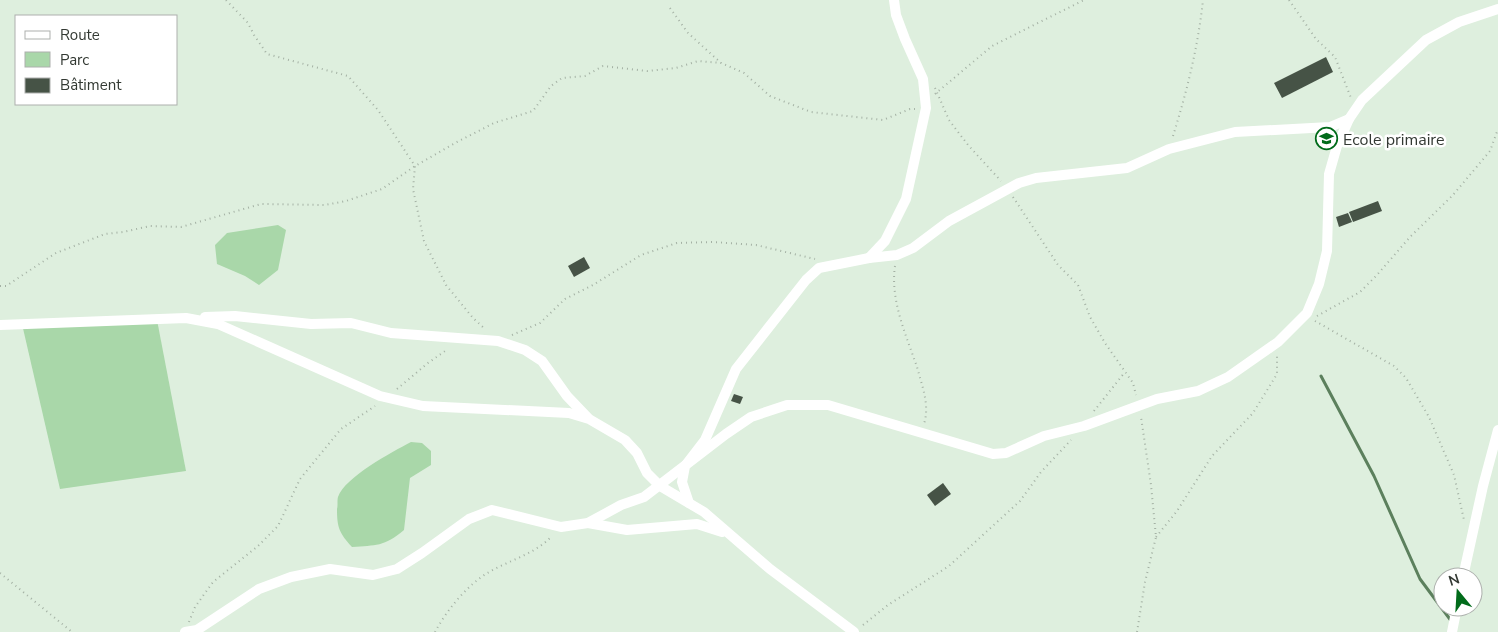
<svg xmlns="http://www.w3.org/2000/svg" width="1498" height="632" viewBox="0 0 1498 632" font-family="'Nunito Sans',sans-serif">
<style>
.green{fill:#a9d7a9}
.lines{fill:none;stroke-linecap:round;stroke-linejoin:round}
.stream{stroke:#5c805d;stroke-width:3}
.building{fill:#465346}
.path{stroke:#a4b1a4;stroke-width:2;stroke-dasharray:1 4;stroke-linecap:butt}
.minor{stroke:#fff;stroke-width:10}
.labels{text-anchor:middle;stroke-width:5;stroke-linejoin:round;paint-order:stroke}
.poi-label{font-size:16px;fill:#333933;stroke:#fff;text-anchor:start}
</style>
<rect width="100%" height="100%" fill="#deefde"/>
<g class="green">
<path d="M278,225L286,230L278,270L259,285L245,276L217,264L215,245L227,233Z"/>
<path d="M157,320L186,471L60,489L22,324Z"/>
<path d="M411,442L422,443L431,451V465L410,478L404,530C384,547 376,545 352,547C339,533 337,527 337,509C338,506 337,500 338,497C345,477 392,452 411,442Z"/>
</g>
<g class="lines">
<path class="stream" d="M1321,376L1374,476L1420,579L1452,622"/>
</g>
<g class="building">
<path d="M1326,57L1333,72L1282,98L1274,83Z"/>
<path d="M1378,201L1382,211L1353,222L1349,212Z"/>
<path d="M1348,213L1352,222L1339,227L1336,217Z"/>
<path d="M584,257L590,268L574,277L568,266Z"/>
<path d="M734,394L743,397L740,404L731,401Z"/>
<path d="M943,483L951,494L935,506L927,495Z"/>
</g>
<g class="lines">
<g class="path">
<path d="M226,0L248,23L254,35L267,54L348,76L378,110L415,166L413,189L424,241L446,285L473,318L485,329"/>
<path d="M1289,0L1316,39L1335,57L1351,98"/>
<path d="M670,8L688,33L721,63"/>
<path d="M935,88L949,120L968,145L1001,181"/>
<path d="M935,94L992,46L1084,0"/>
<path d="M1173,136C1187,91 1198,47 1203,0"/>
<path d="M1013,197L1058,265L1078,285L1090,317L1105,343L1133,383L1136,395"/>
<path d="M895,266C890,300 906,335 917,367C922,386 930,405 924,424"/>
<path d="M0,286H6L56,253L105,234L123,232L150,226L181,227L261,204L325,205L346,201L382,189L415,166L457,142L494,123L533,111L551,86L562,78L585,76L603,66L647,71L676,68L698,61L721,63L744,73L770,96L811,112L883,120L910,109H915"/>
<path d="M1317,316L1360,292L1377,275L1410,237L1453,195L1490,151L1498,129"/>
<path d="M1315,321L1394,366L1406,378L1429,417L1454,475L1464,520"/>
<path d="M512,335L540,323L565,299L593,285L641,255L677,243L713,242L756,245L815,259"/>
<path d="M397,389L428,363L448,349"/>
<path d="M1094,411L1125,372"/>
<path d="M1156,537L1177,511L1212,456L1253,413L1277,374V355"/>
<path d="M0,573L72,632"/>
<path d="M189,622L195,607L213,582L258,546L278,526L300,479L341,429L375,406"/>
<path d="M863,625L888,605L949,566L1020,501L1041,472L1071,440"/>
<path d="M435,632C447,610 467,585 489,572C510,560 535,554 552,536"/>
<path d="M1137,632L1145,582L1156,537L1151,485L1141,417"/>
</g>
<g class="minor">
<path d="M869,258L885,241L906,199L926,108L923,79L905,39L896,15L894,0"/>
<path d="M205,317L235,316L311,324L351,323L391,333L498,341L525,350L542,361L567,396L588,418"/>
<path d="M0,325L186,318L218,324L380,396L423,406L569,413L589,419L625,440L637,453L647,473L660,486L704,512L770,569L854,632"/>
<path d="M689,503L682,482L685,466L705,440L736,369L806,280L819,268L869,258L897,255L913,248L949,221L1019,183L1036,178L1127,168L1169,149L1235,132L1330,127L1349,119L1362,100L1426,40L1459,22L1498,9"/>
<path d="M588,523L627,530L697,524L722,532"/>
<path d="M1463,577L1483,486L1498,430"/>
<path d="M185,632L197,630L259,589L291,577L330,569L373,575L397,569L422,553L469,519L492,510L561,527L588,523L621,505L644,497L726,434L751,417L787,405H828L993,454L1006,453L1044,436L1084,426L1157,399L1198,391L1228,377L1278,342L1307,313L1319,284L1327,251L1329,174L1337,146L1349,119"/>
<path d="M1452,632L1457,607"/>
</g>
</g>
<defs>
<symbol id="school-ring" viewBox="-11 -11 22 22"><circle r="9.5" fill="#fff" stroke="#016b1a" stroke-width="1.5"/><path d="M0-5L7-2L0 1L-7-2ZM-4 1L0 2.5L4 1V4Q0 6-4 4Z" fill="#016b1a"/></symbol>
</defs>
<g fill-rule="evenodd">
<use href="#school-ring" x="1314" y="126" width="25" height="25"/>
</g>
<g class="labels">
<g class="poi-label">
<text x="1343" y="145">Ecole primaire</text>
</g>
</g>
<rect x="15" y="15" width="162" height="90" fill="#ffffff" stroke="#adb0ad"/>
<rect x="25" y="31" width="25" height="8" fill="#ffffff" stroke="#adb0ad"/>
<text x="60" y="40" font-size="15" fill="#333933">Route</text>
<rect x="25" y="52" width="25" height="15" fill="#a9d7a9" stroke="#adb0ad"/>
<text x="60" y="65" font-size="15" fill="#333933">Parc</text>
<rect x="25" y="78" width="25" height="15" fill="#465346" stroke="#adb0ad"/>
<text x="60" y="90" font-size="15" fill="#333933">Bâtiment</text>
<g transform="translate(1458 592) rotate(342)"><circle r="24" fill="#ffffff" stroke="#adb0ad"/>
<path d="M0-4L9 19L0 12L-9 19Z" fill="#016b1a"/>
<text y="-8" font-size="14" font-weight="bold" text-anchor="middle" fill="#333933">N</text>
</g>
</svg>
